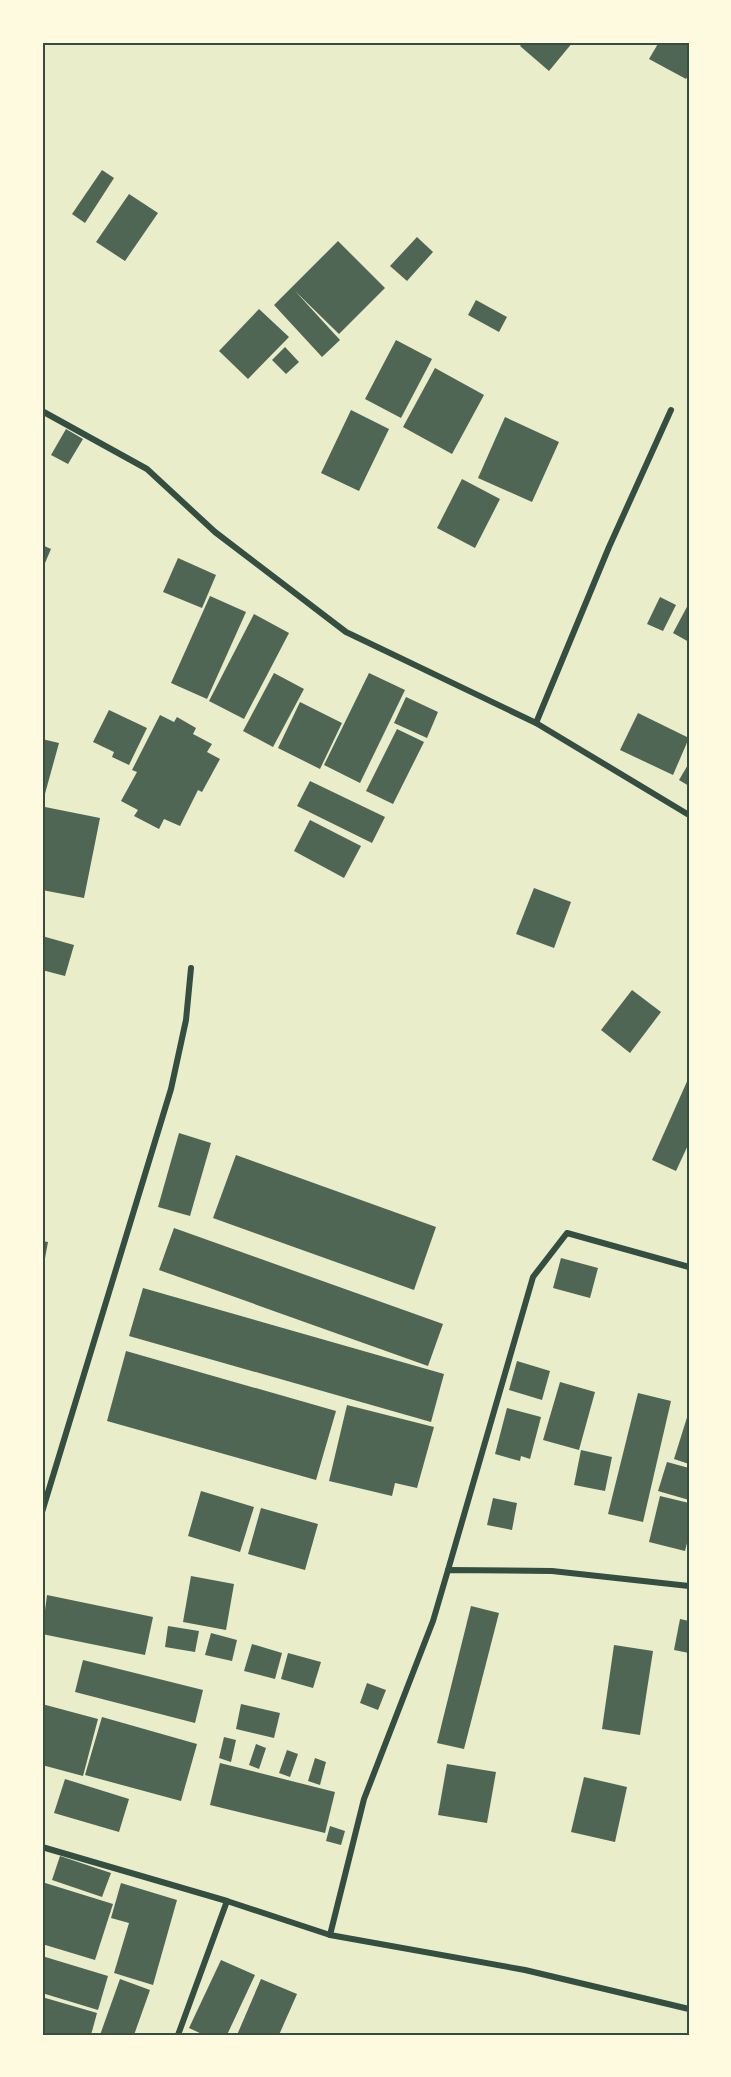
<svg xmlns="http://www.w3.org/2000/svg" width="731" height="2077" viewBox="0 0 731 2077" font-family="Jost,sans-serif">
<style>
.building{fill:#4f6655}
.lines{fill:none;stroke-linecap:round;stroke-linejoin:round}
.minor{stroke:#344e41;stroke-width:6}
.neatline{fill:none;stroke:#344e41;stroke-width:2}
</style>
<rect width="100%" height="100%" fill="#e9edc9"/>
<g class="building">
<path d="M524,42H573L549,71L520,46Z"/>
<path d="M659,42H689V74L686,79L649,59Z"/>
<path d="M102,170L114,178L85,223L72,214Z"/>
<path d="M129,194L158,213L125,261L96,242Z"/>
<path d="M417,237L433,252L407,281L390,266Z"/>
<path d="M338,241L385,288L339,334L295,291L340,340L322,357L274,305Z"/>
<path d="M476,300L507,317L499,332L468,315Z"/>
<path d="M259,309L289,337L248,379L219,351Z"/>
<path d="M396,340L432,359L401,418L365,399Z"/>
<path d="M285,347L299,362L286,374L272,360Z"/>
<path d="M435,368L484,395L452,454L403,427Z"/>
<path d="M351,410L389,429L359,491L321,473Z"/>
<path d="M505,417L559,442L532,502L478,478Z"/>
<path d="M66,429L83,439L68,464L51,455Z"/>
<path d="M462,479L500,499L475,548L437,528Z"/>
<path d="M42,545L51,549L42,570Z"/>
<path d="M178,558L216,575L202,608L163,592Z"/>
<path d="M210,596L246,612L207,699L171,683Z"/>
<path d="M660,597L676,605L663,631L647,624Z"/>
<path d="M689,603V642L673,633Z"/>
<path d="M254,614L289,633L244,719L209,701Z"/>
<path d="M274,673L304,689L273,747L243,731Z"/>
<path d="M369,673L405,690L360,783L324,765Z"/>
<path d="M406,697L438,712L427,738L394,723Z"/>
<path d="M300,702L342,723L320,769L278,748Z"/>
<path d="M109,710L147,728L129,765L112,757L114,752L93,742Z"/>
<path d="M638,713L689,738L673,775L620,750Z"/>
<path d="M160,715L174,722L177,717L196,728L193,734L212,744L207,752L220,759L202,792L198,790L180,826L164,819L159,829L134,816L138,810L121,801L137,772L132,770Z"/>
<path d="M397,729L424,742L393,804L366,791Z"/>
<path d="M42,739L59,743L43,801H42Z"/>
<path d="M689,763V786L679,780Z"/>
<path d="M310,781L385,817L372,843L297,806Z"/>
<path d="M45,807L100,818L84,898L42,890V823Z"/>
<path d="M310,820L361,846L344,878L294,851Z"/>
<path d="M534,888L571,902L554,948L516,934Z"/>
<path d="M42,936L74,945L65,976L42,970Z"/>
<path d="M632,990L661,1012L630,1053L601,1030Z"/>
<path d="M689,1077V1143L676,1171L652,1160Z"/>
<path d="M179,1133L211,1143L190,1216L158,1207Z"/>
<path d="M236,1155L436,1227L414,1290L213,1218Z"/>
<path d="M174,1228L443,1324L428,1366L159,1270Z"/>
<path d="M42,1241L48,1242L43,1269H42Z"/>
<path d="M561,1258L598,1268L590,1298L553,1288Z"/>
<path d="M143,1288L444,1374L431,1422L129,1336Z"/>
<path d="M126,1351L336,1411L316,1480L107,1421Z"/>
<path d="M517,1361L550,1371L542,1400L509,1390Z"/>
<path d="M560,1382L595,1392L579,1450L543,1440Z"/>
<path d="M638,1393L671,1401L643,1522L608,1514Z"/>
<path d="M347,1405L434,1427L417,1488L395,1483L392,1496L329,1481Z"/>
<path d="M507,1408L541,1417L530,1459L521,1456L520,1461L495,1454Z"/>
<path d="M689,1411V1464L674,1459Z"/>
<path d="M581,1450L612,1457L605,1491L574,1485Z"/>
<path d="M667,1462L689,1468V1500L658,1491Z"/>
<path d="M201,1491L254,1507L240,1552L188,1536Z"/>
<path d="M660,1496L689,1503V1535L685,1551L649,1542Z"/>
<path d="M493,1498L517,1503L512,1530L487,1525Z"/>
<path d="M261,1508L318,1524L305,1570L248,1554Z"/>
<path d="M191,1576L234,1584L226,1630L183,1622Z"/>
<path d="M47,1595L153,1617L145,1655L42,1634Z"/>
<path d="M471,1606L499,1613L464,1749L437,1743Z"/>
<path d="M680,1619L689,1621V1653L674,1650Z"/>
<path d="M168,1626L199,1631L195,1652L165,1647Z"/>
<path d="M211,1633L237,1640L232,1661L205,1655Z"/>
<path d="M252,1644L282,1653L275,1679L244,1671Z"/>
<path d="M614,1645L653,1651L640,1735L602,1729Z"/>
<path d="M288,1653L321,1662L313,1688L281,1679Z"/>
<path d="M83,1660L203,1690L195,1723L75,1692Z"/>
<path d="M367,1683L386,1690L378,1710L360,1703Z"/>
<path d="M42,1704L98,1719L83,1776L42,1765Z"/>
<path d="M241,1704L280,1713L274,1738L236,1729Z"/>
<path d="M102,1717L197,1744L181,1801L85,1775Z"/>
<path d="M224,1737L236,1740L231,1762L219,1758Z"/>
<path d="M256,1744L266,1748L259,1769L249,1765Z"/>
<path d="M287,1750L298,1754L290,1777L279,1773Z"/>
<path d="M315,1758L326,1762L320,1785L308,1781Z"/>
<path d="M220,1763L335,1792L325,1833L210,1805Z"/>
<path d="M447,1764L496,1772L487,1823L438,1815Z"/>
<path d="M584,1777L627,1787L615,1842L571,1832Z"/>
<path d="M65,1779L129,1799L119,1832L54,1813Z"/>
<path d="M330,1826L345,1831L341,1845L326,1841Z"/>
<path d="M60,1856L111,1873L102,1897L52,1880Z"/>
<path d="M42,1882L113,1904L95,1960L42,1944Z"/>
<path d="M121,1883L177,1900L153,1985L114,1973L129,1923L111,1918Z"/>
<path d="M42,1956L108,1976L98,2010L42,1993Z"/>
<path d="M221,1960L255,1975L227,2035H204L189,2028Z"/>
<path d="M120,1979L150,1990L134,2035H100Z"/>
<path d="M261,1979L297,1994L279,2035H237Z"/>
<path d="M42,1997L97,2013L91,2035H42Z"/>
</g>
<g class="lines">
<g class="minor">
<path d="M671,410L609,547L536,723L689,815"/>
<path d="M42,411L147,469L215,532L346,632L536,723"/>
<path d="M42,1512L171,1089L186,1020L191,968"/>
<path d="M448,1570L533,1277L567,1233L689,1267"/>
<path d="M42,1847L227,1901L330,1935L525,1970L689,2009"/>
<path d="M330,1935L364,1799L433,1621L448,1570L552,1571L689,1586"/>
<path d="M178,2035L227,1901"/>
</g>
</g>
<rect width="731" height="2077" fill="none" stroke="#fefae0" stroke-width="87"/>
<rect x="44" y="44" width="644" height="1990" class="neatline"/>
</svg>
